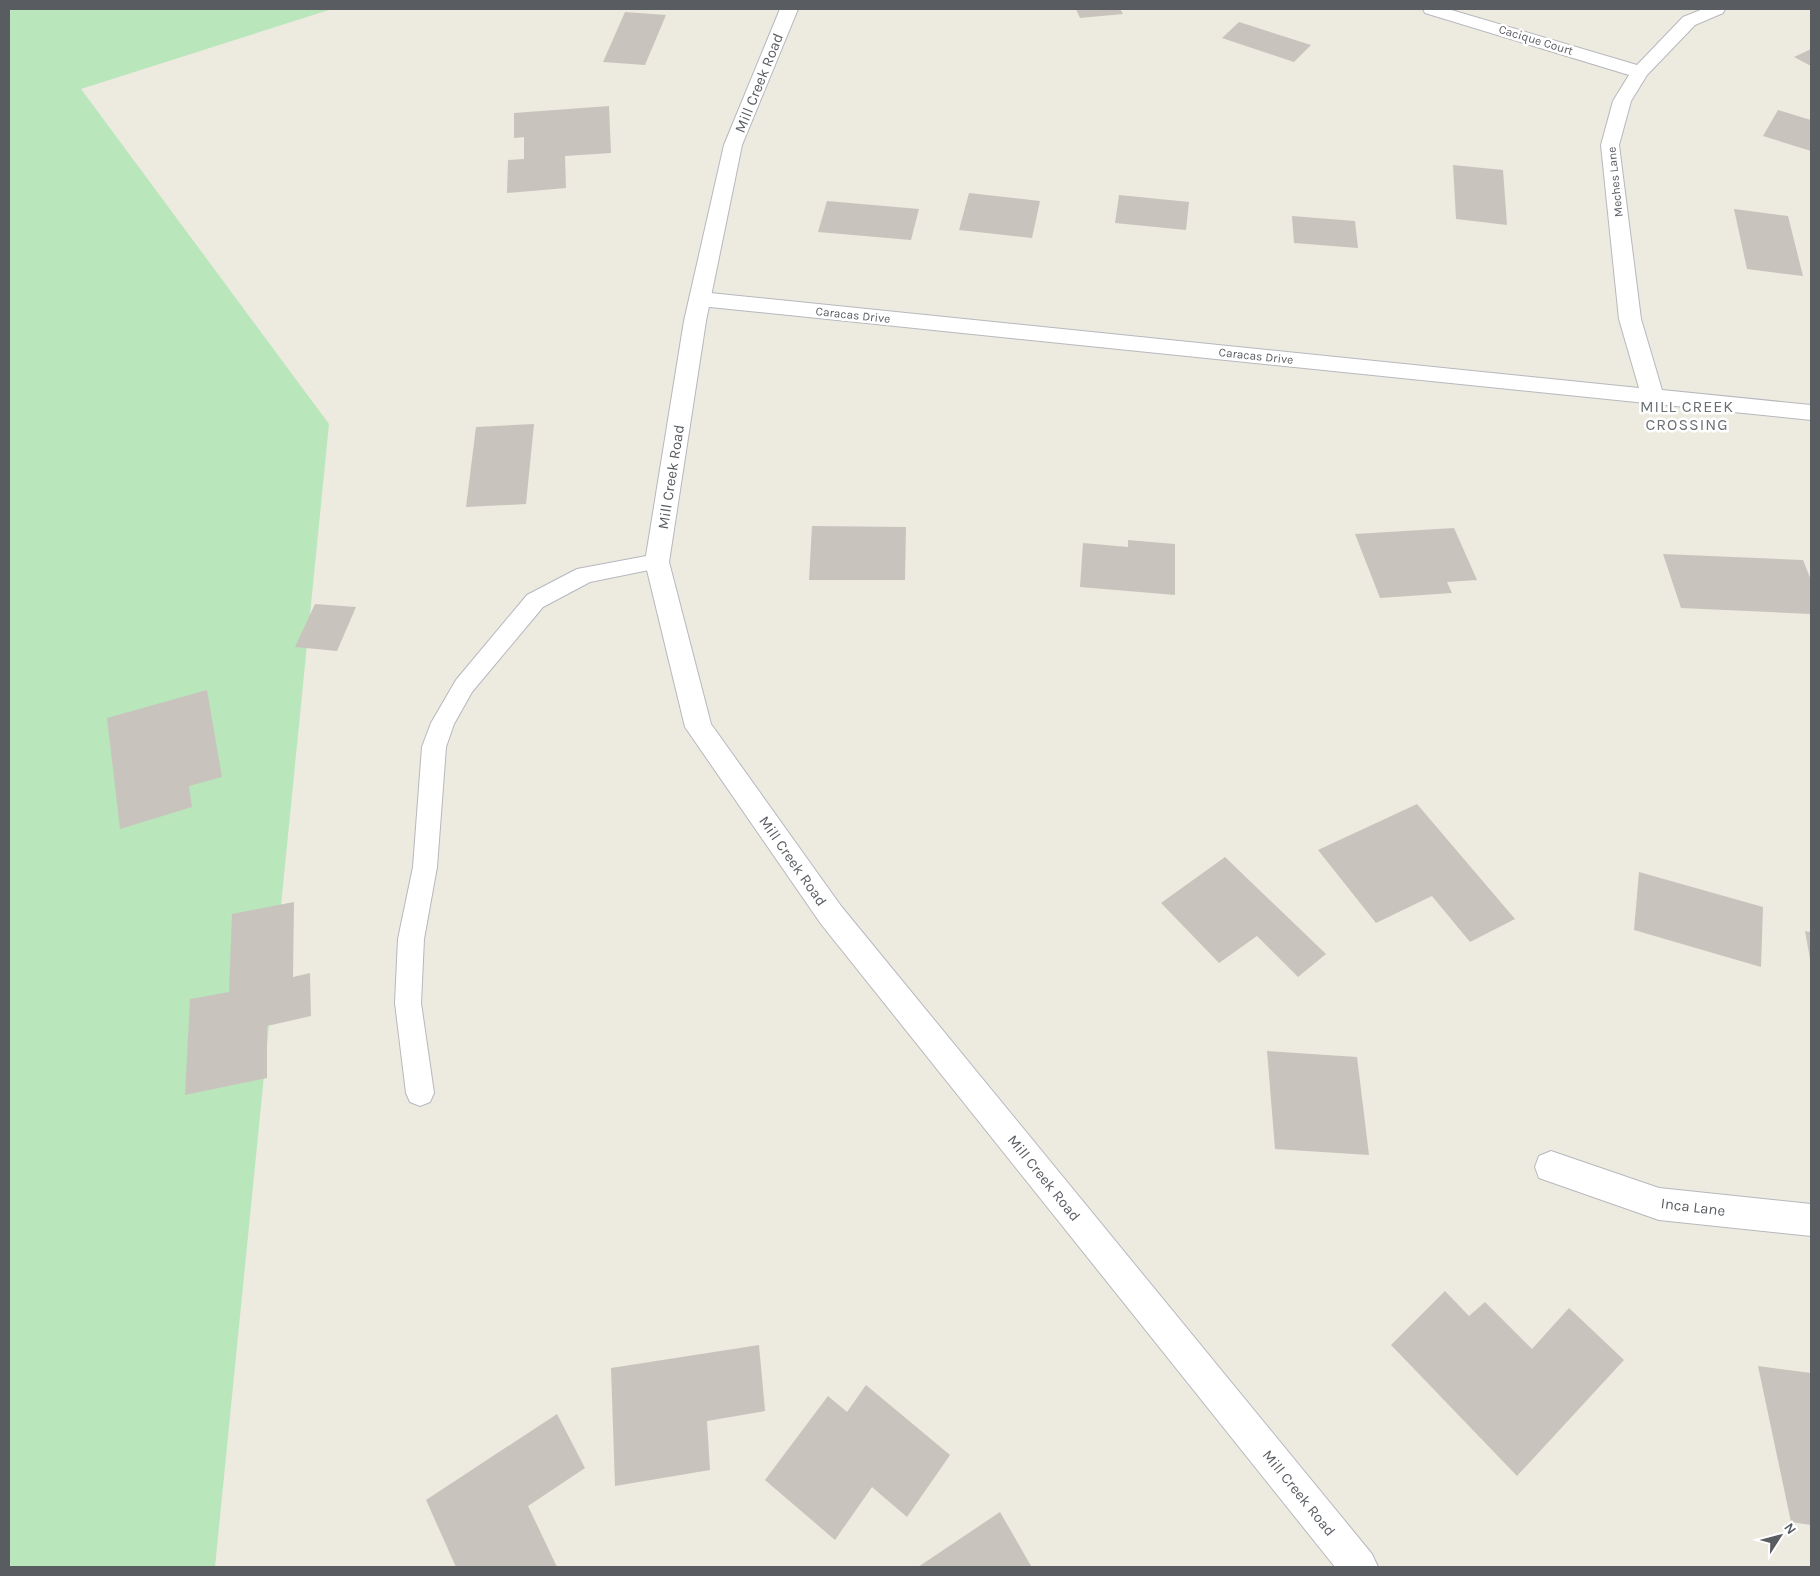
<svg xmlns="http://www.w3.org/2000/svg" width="1820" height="1576" viewBox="0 0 1820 1576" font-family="Karla,sans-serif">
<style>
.green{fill:#bae6bb}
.building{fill:#c8c4bd}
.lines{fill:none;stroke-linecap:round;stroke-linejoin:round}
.service-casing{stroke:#b6b8be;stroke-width:2}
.minor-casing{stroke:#b6b8be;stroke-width:2}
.tertiary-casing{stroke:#b6b8be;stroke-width:2}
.service{fill:#fff;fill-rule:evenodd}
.minor{fill:#fff;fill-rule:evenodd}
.tertiary{fill:#fff;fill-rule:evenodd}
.labels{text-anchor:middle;stroke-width:5;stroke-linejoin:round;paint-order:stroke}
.far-street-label{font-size:12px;fill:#595d62;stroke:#fff}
.street-label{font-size:15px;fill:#595d62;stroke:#fff}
.neighbourhood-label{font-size:16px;letter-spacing:1px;fill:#6a6f74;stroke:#fff}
</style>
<rect width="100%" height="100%" fill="#edeae0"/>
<path class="green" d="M9,9H332L81,89L329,424L215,1567H9Z"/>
<g class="building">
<path d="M1076,9H1120L1123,14L1080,18Z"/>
<path d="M625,12L666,15L645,65L603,62Z"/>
<path d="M1239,22L1311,45L1294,62L1222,38Z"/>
<path d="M1811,49V66L1794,57Z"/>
<path d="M609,106L611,153L565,156L566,188L507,193L508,160L524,159V137L514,138V113Z"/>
<path d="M1778,110L1811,120V151L1763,136Z"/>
<path d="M1453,165L1503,170L1507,225L1456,219Z"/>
<path d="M969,193L1040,201L1032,238L959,230Z"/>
<path d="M1119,195L1189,202L1186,230L1115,223Z"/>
<path d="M827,201L919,209L911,240L818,232Z"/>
<path d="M1734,209L1788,216L1803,276L1747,269Z"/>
<path d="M1292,216L1355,221L1358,248L1294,243Z"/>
<path d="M534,424L526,504L466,507L476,427Z"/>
<path d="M812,526L906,527L905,580H809Z"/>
<path d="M1454,528L1477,580L1447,582L1452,593L1380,598L1355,534Z"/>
<path d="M1128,540L1175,544V595L1080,587L1083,543L1128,547Z"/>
<path d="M1663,554L1803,560L1811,580V614L1681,608Z"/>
<path d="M315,604L356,607L337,651L295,647Z"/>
<path d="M207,690L222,777L189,786L192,807L120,829L107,718Z"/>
<path d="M1417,804L1515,919L1470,942L1432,896L1376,923L1318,850Z"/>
<path d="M1225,857L1326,954L1298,977L1257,936L1219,963L1161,903Z"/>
<path d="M1639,872L1763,907L1761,967L1634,930Z"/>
<path d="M294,902L293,977L310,973L311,1016L267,1026V1078L185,1095L190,999L229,992L232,914Z"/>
<path d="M1805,931L1811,932V959H1810Z"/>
<path d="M1267,1051L1357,1057L1369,1155L1275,1149Z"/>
<path d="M1445,1291L1469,1316L1485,1302L1532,1349L1569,1308L1624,1360L1517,1476L1391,1345Z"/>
<path d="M759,1345L765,1411L707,1421L710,1470L615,1486L611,1368Z"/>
<path d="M1758,1366L1811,1373V1525L1791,1522Z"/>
<path d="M866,1385L950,1455L907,1517L872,1487L835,1540L765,1480L828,1396L847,1412Z"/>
<path d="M557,1414L585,1468L528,1506L557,1567H456L426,1500Z"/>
<path d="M1000,1512L1031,1566L1029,1567H918Z"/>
</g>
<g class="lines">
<defs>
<path id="service" d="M657,554L664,557L668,562L664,567L590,582L543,607L472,692L454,724L446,747L437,867L424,939L421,1003L434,1093L430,1102L420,1106L410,1102L406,1093L395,1003L398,939L413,867L422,747L431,723L456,680L527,595L577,569Z"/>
<g id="minor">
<path d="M1423,9H1448L1637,65L1683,17L1703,9H1725L1723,13L1695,25L1647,75L1631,101L1619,145L1641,319L1662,390L1811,405V420L700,306L693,304L689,299L693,294L700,292L1639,388L1619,319L1601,145L1613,101L1629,75L1425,13Z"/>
<path d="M1551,1151L1659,1188L1811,1204V1236L1659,1220L1539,1178L1535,1167L1539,1156Z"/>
</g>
<path id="tertiary" d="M780,9H798L742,145L706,321L669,562L711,724L841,906L1372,1554L1378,1567H1335L821,924L685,727L645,562L684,321L724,145Z"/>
</defs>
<use href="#service" class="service-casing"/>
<use href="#minor" class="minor-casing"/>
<use href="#tertiary" class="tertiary-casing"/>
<use href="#service" class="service"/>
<use href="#minor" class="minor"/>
<use href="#tertiary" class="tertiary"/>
</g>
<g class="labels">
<g class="far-street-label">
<text transform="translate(1536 40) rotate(17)" y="4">Cacique Court</text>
<text transform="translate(1615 182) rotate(-96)" y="4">Meches Lane</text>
<text transform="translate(853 315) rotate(6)" y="4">Caracas Drive</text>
<text transform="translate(1256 356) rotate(6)" y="4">Caracas Drive</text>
</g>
<g class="street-label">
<text transform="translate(759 83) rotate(-68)" y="5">Mill Creek Road</text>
<text transform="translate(671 477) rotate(-81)" y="5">Mill Creek Road</text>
<text transform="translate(793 861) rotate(55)" y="5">Mill Creek Road</text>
<text transform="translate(1044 1178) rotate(51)" y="5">Mill Creek Road</text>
<text transform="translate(1693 1207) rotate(7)" y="5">Inca Lane</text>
<text transform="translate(1299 1493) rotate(51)" y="5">Mill Creek Road</text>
</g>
<g class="neighbourhood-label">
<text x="1687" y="412">MILL CREEK<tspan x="1687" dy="18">CROSSING</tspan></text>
</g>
</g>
<rect width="1820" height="1576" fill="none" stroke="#595d62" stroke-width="20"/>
<g transform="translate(1780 1536) rotate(54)" stroke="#ffffff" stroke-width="4" paint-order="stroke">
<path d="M0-4L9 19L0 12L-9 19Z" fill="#595d62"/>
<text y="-8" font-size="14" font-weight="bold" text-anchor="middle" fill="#595d62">N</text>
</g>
</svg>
